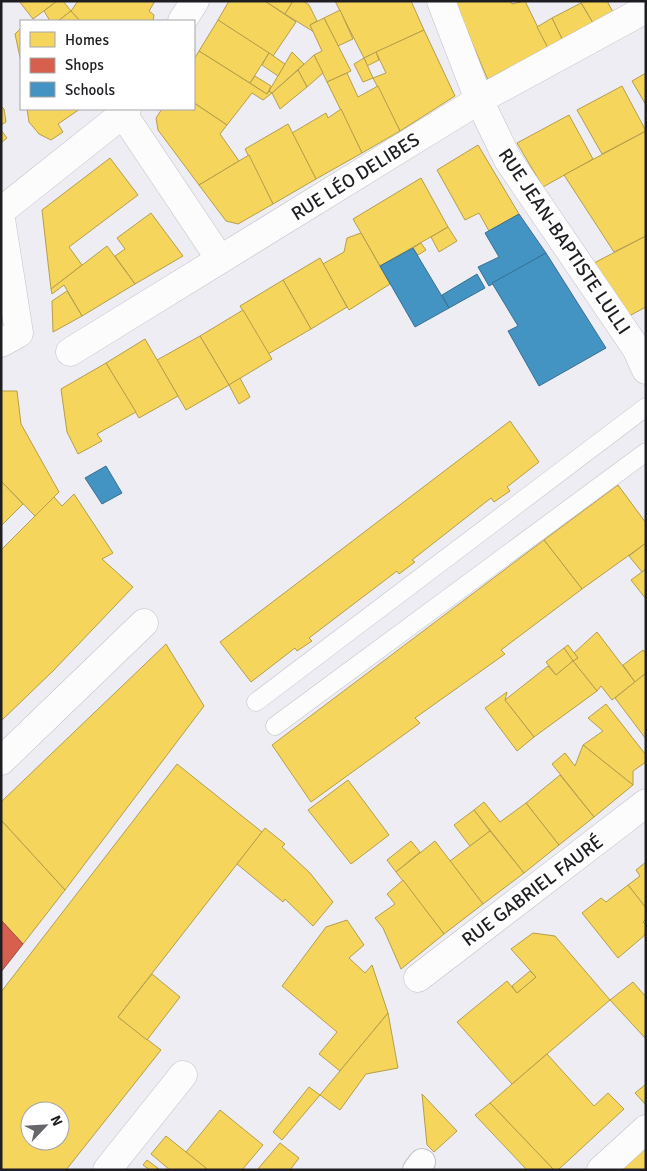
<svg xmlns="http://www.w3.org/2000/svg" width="647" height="1171" viewBox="0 0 647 1171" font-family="Signika,sans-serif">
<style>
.homes{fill:#f6d55c;stroke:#b59e4b;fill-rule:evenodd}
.shops{fill:#d6604d;stroke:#9f4c40}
.schools{fill:#4393c3;stroke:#387093}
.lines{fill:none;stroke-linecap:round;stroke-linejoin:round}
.service-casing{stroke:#c1c1c6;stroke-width:19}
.pedestrian-casing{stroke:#c1c1c6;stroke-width:28}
.minor-casing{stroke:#c1c1c6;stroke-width:29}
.service{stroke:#fcfcfd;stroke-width:18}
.pedestrian{stroke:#fcfcfd;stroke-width:26}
.minor{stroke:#fcfcfd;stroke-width:28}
.labels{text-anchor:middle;stroke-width:5;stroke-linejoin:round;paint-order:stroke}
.street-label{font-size:19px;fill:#1e1e22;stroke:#fff}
</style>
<rect width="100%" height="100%" fill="#ededf3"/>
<g class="homes">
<path d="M19,1H57L33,19Z"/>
<path d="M57,1H63L71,11L58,21H50L44,11Z"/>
<path d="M78,1H155L149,11L154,15L153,21H80L71,11Z"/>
<path d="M229,1H265L296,22L273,56L218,20Z"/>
<path d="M265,1H293L285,14Z"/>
<path d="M293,1H303L309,5L317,21L310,25L314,32L285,14Z"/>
<path d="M335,1H411L424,30L364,58Z"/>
<path d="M454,1H510L512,4L525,1L548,48L488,80Z"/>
<path d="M580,1H607L613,12L593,23Z"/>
<path d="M581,3L593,23L563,41L552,18Z"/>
<path d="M340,10L353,39L338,46L324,18Z"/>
<path d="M71,11L80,21H58Z"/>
<path d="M324,18L351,71L327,82L314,55L322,51L310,25Z"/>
<path d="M552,18L563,41L548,48L537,27Z"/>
<path d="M218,20L269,53L250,83L199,51Z"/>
<path d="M21,28V62L15,34Z"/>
<path d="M424,30L455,96L400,131L373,78L386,73L376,52Z"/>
<path d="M199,51L267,94L269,91L272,93L263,100L252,93L227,125L194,103V59Z"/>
<path d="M292,52L304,64L272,93L269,91Z"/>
<path d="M376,52L379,60L367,66L364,58Z"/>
<path d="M269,53L285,64L278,76L262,65Z"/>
<path d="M314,55L323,73L307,87L298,70Z"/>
<path d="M364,58L373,78L363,82L354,64Z"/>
<path d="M298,70L307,87L280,109L272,93Z"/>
<path d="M347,73L358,97L378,86L400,131L362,153L327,82Z"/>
<path d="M646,73V105L632,81Z"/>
<path d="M255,76L271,86L267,94L250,83Z"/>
<path d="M622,86L646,131L602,154L577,110Z"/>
<path d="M194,103L227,125L220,134L239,161L199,185L158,130L156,118L162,109H194Z"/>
<path d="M1,106L4,109L6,122L1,125Z"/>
<path d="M27,109H80L58,124L63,132L51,140L39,134L29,122Z"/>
<path d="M341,109L362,153L316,179L292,133L326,113L328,118Z"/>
<path d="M569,115L593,159L543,187L517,143Z"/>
<path d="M288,124L316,179L273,204L245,149Z"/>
<path d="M1,130L7,138L1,143Z"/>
<path d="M646,131V236L614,252L564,175Z"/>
<path d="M478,145L519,214L489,231L479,213L465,220L437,170Z"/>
<path d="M249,155L273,204L238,224L226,221L199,185Z"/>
<path d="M110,158L138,195L69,247L82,265L51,289L42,210Z"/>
<path d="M421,178L448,227L380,266L353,219Z"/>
<path d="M151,213L183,256L135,284L115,256L125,249L117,238Z"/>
<path d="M448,227L457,241L439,252L431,237Z"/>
<path d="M361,233L390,284L349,310L323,264L344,252L347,238Z"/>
<path d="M646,236V307L629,316L594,263Z"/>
<path d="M421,243L426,250L418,255L413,248Z"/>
<path d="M107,246L135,284L82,316L64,285L52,294L51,289Z"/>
<path d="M320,258L347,307L311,329L283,280Z"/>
<path d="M283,280L311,329L268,354L240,306Z"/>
<path d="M67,291L82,316L53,332L52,301Z"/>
<path d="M243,310L272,359L229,385L200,336Z"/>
<path d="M200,336L229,385L186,410L157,360Z"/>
<path d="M145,339L178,396L139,418L106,363Z"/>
<path d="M106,363L136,412L97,434L102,441L78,454L67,432L61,389Z"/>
<path d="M240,378L250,397L239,404L229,385Z"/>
<path d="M1,391H17L21,424L59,492L35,516L1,481Z"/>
<path d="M510,421L539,462L507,487L510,491L494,502L491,498L412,560L415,562L399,574L397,571L309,638L312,641L297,651L295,648L251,682L220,642Z"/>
<path d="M1,481L23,504L1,526Z"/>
<path d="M618,485L646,523V543L582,589L544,540Z"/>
<path d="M74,494L113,553L102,559L133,587L53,671L1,721V550L54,497L62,506Z"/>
<path d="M544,540L582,589L501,650L505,654L415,718L420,723L311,802L272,745Z"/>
<path d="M646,543V569L642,572L629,556Z"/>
<path d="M646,569V599L631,580Z"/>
<path d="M597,632L635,682L612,700L601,686L597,691L573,661L578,658L574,653Z"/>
<path d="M166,644L204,706L65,890L1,820V802Z"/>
<path d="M568,645L578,658L573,661L564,648Z"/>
<path d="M564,648L573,661L556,675L546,662Z"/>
<path d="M643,650L646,654V673L635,682L623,665Z"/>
<path d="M573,661L597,691L534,737L505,700L548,666L556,675Z"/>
<path d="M646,673V739L615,698Z"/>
<path d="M507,692L505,700L534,737L517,751L485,708Z"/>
<path d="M606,704L646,755V762L633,771V785L583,745L603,731L588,718Z"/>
<path d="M583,745L633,785L594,817L552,764L565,753L575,766Z"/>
<path d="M177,764L262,832L118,1017L161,1050L66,1170H1V992ZM30,1111H60V1141H30Z"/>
<path d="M560,775L594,817L559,845L526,803Z"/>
<path d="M348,780L389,835L351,864L308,810Z"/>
<path d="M484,802L500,822L526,803L559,845L524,873L474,810Z"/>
<path d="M474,810L490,831L470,846L454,825Z"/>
<path d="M1,820L65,890L23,944L1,920Z"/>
<path d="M265,828L285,844L282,847L310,873L333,902L313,926L285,899L283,902L237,864Z"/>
<path d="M490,831L524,873L483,904L450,861Z"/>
<path d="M411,841L420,852L396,872L387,860Z"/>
<path d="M435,841L483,904L444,934L396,872Z"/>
<path d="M646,862V908L628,885L640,876L636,870Z"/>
<path d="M403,880L444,934L401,969L383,928L375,918L395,904L387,894Z"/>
<path d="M628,885L646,908V919L643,922L646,925L645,935L618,958L582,913L601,898L606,902Z"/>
<path d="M347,920L364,945L349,958L365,973L372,965L388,1013L340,1071L319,1054L337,1032L282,986L326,927Z"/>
<path d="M533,933L555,936L610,1000L512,1084L457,1022L507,981L517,993L536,977L511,949Z"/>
<path d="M530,971L536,977L517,993L512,986Z"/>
<path d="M152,974L180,997L147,1040L118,1017Z"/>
<path d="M633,982L646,997V1039L610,1000Z"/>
<path d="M388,1013L398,1068L366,1074L340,1110L320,1095Z"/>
<path d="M547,1054L594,1106L608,1093L624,1109L558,1170H554L490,1103Z"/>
<path d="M646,1084V1105L635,1093Z"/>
<path d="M309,1087L320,1095L282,1140L273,1132Z"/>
<path d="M422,1094L457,1131L434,1152L427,1145Z"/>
<path d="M490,1103L554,1170H527L475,1115Z"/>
<path d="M220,1110L263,1145L242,1170H208L186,1152Z"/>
<path d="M166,1136L206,1168L205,1170H170L151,1154Z"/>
<path d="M646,1138V1170H610Z"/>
<path d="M280,1143L299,1158L290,1170H257Z"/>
<path d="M147,1160L159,1169L150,1170L143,1165Z"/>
</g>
<path class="shops" d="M1,920L23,944L1,972Z"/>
<g class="schools">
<path d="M519,214L546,253L489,286L478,267L499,257L485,233Z"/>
<path d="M413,248L449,308L415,327L380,266Z"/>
<path d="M546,253L606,348L539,386L508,331L518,326L492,283Z"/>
<path d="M477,274L485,288L449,308L442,295Z"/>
<path d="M106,466L122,493L102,504L85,478Z"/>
</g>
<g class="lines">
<defs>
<g id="service">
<path d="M256,702L646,407"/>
<path d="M275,726L646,452"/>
</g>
<path id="pedestrian" d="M416,1170L422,1162"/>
<g id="minor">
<path d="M441,1L479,100L508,160L636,348L646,370"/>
<path d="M182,21L195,1"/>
<path d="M123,114L220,259"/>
<path d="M1,211L123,114L127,109"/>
<path d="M1,219L19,333L1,343"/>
<path d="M70,352L479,100L646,9"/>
<path d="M1,761L144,623"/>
<path d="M418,978L646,803"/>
<path d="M107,1170L183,1075"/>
<path d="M601,1170L646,1129"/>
</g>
</defs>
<use href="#service" class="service-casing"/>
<use href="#pedestrian" class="pedestrian-casing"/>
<use href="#minor" class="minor-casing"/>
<use href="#service" class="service"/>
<use href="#pedestrian" class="pedestrian"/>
<use href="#minor" class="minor"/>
</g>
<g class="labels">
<g class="street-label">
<text transform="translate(355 176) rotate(-32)" y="7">RUE LÉO DELIBES</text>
<text transform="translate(565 241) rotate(56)" y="7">RUE JEAN-BAPTISTE LULLI</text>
<text transform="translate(532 890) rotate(-37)" y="7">RUE GABRIEL FAURÉ</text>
</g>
</g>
<rect width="647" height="1171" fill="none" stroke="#1e1e22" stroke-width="5"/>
<rect x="20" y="20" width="175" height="90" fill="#ffffff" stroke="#a5a5a7"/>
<rect x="30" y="32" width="25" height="15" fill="#f6d55c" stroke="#a5a5a7"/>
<text x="65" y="45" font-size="15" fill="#1e1e22">Homes</text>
<rect x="30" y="58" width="25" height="15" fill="#d6604d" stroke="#a5a5a7"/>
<text x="65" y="70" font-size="15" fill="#1e1e22">Shops</text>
<rect x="30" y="82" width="25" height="15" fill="#4393c3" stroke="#a5a5a7"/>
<text x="65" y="95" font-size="15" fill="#1e1e22">Schools</text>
<g transform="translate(45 1126) rotate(65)"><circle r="24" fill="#ffffff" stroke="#a5a5a7"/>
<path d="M0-4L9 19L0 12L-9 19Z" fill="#66666b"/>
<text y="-8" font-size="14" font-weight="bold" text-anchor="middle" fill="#1e1e22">N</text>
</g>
</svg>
